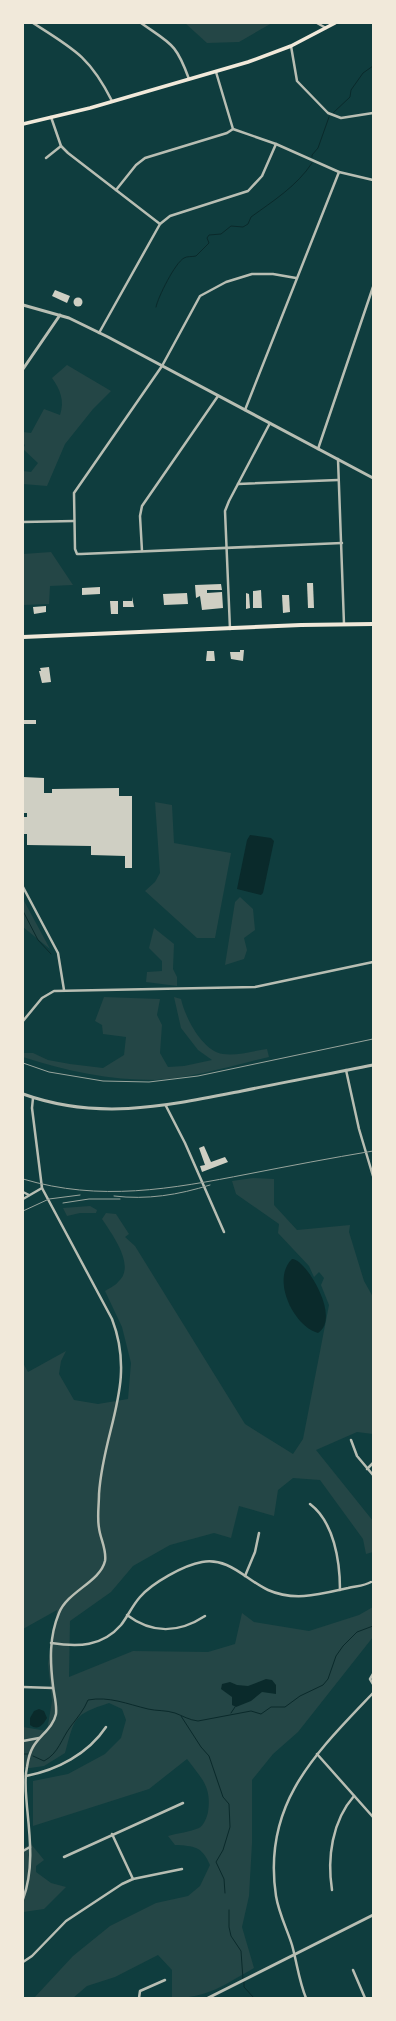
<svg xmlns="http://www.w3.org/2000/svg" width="396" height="2021" viewBox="0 0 396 2021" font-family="Inter,sans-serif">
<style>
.green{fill:#244646}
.water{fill:#0a2a2b}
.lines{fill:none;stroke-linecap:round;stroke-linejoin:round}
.stream{stroke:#0a2a2b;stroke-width:1}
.building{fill:#cfcfc3}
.minor{stroke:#b8beb3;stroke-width:2.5}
.tertiary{stroke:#b8beb3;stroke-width:3}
.secondary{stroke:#f1e9da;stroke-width:3.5}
.primary{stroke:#f1e9da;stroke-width:4}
.rail{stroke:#97a49c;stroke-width:1}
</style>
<rect width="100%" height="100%" fill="#0f3d3e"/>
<g class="green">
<path d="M185,23H272L239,42L207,43Z"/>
<path d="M67,365L111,391L93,409L65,444L47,486L23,484V471L31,472L38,463L23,449L25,445L23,443V432L31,433L44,409L60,415C65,401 60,389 52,378Z"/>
<path d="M51,552L73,585L50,586L49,604L23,605V554Z"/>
<path d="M155,802L172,805L174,843L231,853L215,938H197L145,891L155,882L160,873Z"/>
<path d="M240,897L253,909L255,930L244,938L247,950L244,959L225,965L235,902Z"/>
<path d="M23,899L50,949L23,927Z"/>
<path d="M154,928L174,944L173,969L177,977V986L146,982L147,972L162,971V961L149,948Z"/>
<path d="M104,997L160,999L157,1015L162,1025L160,1053L168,1067L184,1066L212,1060L198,1050L181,1028L174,997L181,999C185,1017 202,1051 223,1054C237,1056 253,1051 267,1049L269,1057C234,1065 190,1079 155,1080C109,1080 66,1071 23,1057V1053H33L48,1060L70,1064L103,1068L124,1055L126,1037L103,1034L102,1025L95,1021Z"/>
<path d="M253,1178L274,1179V1205L297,1230L350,1225L349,1232L364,1281L373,1297V1434L357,1432L316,1450L373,1521V1552L366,1554L363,1539L320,1480L293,1478L278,1490L274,1516L239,1506L231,1538L214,1533L170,1545L133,1566L111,1592L70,1621L69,1677L133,1651L208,1652L235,1644L242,1613L254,1622L309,1631L359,1615L373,1607V1637L298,1732L273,1754L252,1780V1843L249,1896L242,1927L254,1968C224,1985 208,1998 172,1998V1970L158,1955L115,1977L87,1986L73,1998H34L73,1956L110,1926L156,1903L188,1896L200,1886L210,1865C202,1846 194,1846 175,1845L168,1836C178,1833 190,1832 199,1828C204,1825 207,1817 208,1812C212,1786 201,1778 187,1759L149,1789L33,1826V1781L68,1774L105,1754L121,1738L126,1720L122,1709L109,1703C73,1715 75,1717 65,1753L44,1766L23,1769V1727L47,1731L52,1701L48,1664L57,1610L23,1629V1363L28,1372L66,1351L61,1361L59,1374L74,1400L98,1404L128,1399L131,1363L122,1327L105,1291C109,1288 115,1286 118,1282C137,1266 111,1233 102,1219L106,1213L116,1214L129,1234L125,1237L135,1246L245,1424L293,1454L303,1439L329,1305L321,1285L324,1278L319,1272L314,1277L309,1266L278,1233L279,1224L236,1194L232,1181Z"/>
<path d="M90,1206L97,1210L96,1213H80L67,1216L63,1208Z"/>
<path d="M31,1844L44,1860L36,1866V1872L51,1883L66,1887L44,1909L23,1912V1848Z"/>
</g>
<g class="water">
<path d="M250,835L271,838L274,841L263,893L261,895L237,889L247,840Z"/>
<path d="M292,1259C305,1258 342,1318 318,1333C293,1326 271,1279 292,1259Z"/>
<path d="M266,1679L272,1680L276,1685V1694L262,1692L251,1701L236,1707L232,1705V1697L221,1689L222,1684L230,1682L237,1685L248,1686Z"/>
<path d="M39,1709L44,1711L47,1718C43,1725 38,1731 30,1725V1718L34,1711Z"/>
</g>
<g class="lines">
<g class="stream">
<path d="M333,113L350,97L351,90L363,73L373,66"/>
<path d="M312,157V155L318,148L329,117"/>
<path d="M156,307C158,297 175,263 184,258C187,256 192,257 196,256L209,243L207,238L209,235L221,234L231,226L243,227L248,224L251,217C273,201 297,186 312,163"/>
<path d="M23,911L38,940L51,954"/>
<path d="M231,1713L235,1707"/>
<path d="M181,1716L201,1747L209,1756L223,1797L229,1804L230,1827L223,1850L216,1862L224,1879L225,1893"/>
<path d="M23,1754H28"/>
<path d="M33,1756L44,1761C59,1753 61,1739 71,1726C77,1718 84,1710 88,1700C109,1696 127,1704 148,1709C156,1711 166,1710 175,1713C183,1716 189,1720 198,1721L251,1711L261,1714L271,1707H285L300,1696L323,1685L328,1679L336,1656L343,1646L357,1632L373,1626"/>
<path d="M229,1910V1927L231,1936L241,1951L243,1979"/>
<path d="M244,1982V1987L254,1998"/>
</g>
</g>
<g class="building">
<path d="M55,290L70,296L67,303L52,296Z"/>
<circle cx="78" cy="302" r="4.5"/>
<path d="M307,583H313L314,608H308Z"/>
<path d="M221,584L222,590H207V593L222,592L223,608L202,610L200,596L196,598L195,585Z"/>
<path d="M100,587V594L82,595V588Z"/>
<path d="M261,590L262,608H253V591Z"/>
<path d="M187,593L188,604L164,605L163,594Z"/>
<path d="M246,593L249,594L250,608L246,609Z"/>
<path d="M282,595H289L290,612L283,613Z"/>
<path d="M132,597L134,607H123V601H132Z"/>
<path d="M110,601H118V614H111Z"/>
<path d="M46,606V612L34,614L33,607Z"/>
<path d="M240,650H244L243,661L231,659L230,652H240Z"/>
<path d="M207,651H214L215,661H206Z"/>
<path d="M49,667L51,682L42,683L39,671H41L40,668Z"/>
<rect x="23" y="720" width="13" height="4"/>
<path d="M23,777L44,778V793H52V789L119,788V796H132V868H125V856L91,855V846L27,845V834H23V817H27V813H23Z"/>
<path d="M204,1146L211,1162L225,1157L228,1162L202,1172L200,1166L205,1165L199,1148Z"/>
</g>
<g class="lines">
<g class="minor">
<path d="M33,23C74,49 90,57 112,101"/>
<path d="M141,23C171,44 176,43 189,79"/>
<path d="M317,23L326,28"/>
<path d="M291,46L297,81L328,113L341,118L373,113"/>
<path d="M216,72L233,129L276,144L339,172L373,180"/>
<path d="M51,117L61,146L68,153L160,224"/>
<path d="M46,158L61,146"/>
<path d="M116,190L136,165L145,158L227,133L233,129"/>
<path d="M296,278L273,274H252L226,282L200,296L162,366L74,493L75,549L77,554H81L342,543"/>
<path d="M99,333L160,224L170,216L248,191L262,176L276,144"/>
<path d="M245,410L339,172"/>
<path d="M318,449L373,287"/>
<path d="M338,459L344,624"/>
<path d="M238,484L338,480"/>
<path d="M23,522L74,521"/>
<path d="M142,551L140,516L142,506L218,396"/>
<path d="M230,629L225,511L229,501L270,423"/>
<path d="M23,887L58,953L64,990"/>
<path d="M23,1021L42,998L54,991L255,987L373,962"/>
<path d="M346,1070L359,1129L373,1176"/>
<path d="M166,1106L185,1143L224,1232"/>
<path d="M23,1192L29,1195"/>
<path d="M23,1199L42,1188"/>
<path d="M351,1440L357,1456L373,1475"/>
<path d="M367,1469L373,1463"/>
<path d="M310,1504C334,1522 340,1561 340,1590"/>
<path d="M245,1576L255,1552L259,1533"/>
<path d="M127,1615C152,1634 179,1633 205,1616"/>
<path d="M51,1643C78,1647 102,1647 121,1625C128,1616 132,1606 140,1597C152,1583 184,1565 202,1562C229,1557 246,1580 268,1590C295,1602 321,1594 348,1588C356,1586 364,1586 371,1582"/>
<path d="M373,1674L370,1679L373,1684"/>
<path d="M23,1687L53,1688"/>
<path d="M23,1741L39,1738"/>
<path d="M317,1754L373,1817"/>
<path d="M26,1776C57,1770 88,1754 106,1727"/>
<path d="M112,1834L133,1879"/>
<path d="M23,1851L30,1847"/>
<path d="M64,1857L183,1803"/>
<path d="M332,1890C327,1858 332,1821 354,1796"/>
<path d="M23,1899C34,1870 30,1837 27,1807C26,1793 24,1780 27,1767C28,1760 30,1752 33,1747C40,1735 53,1728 56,1714C57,1704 54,1695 53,1686C50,1661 49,1637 59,1613C68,1591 100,1582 105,1561C107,1550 100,1538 99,1528C97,1517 99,1505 99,1494C103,1429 137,1384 112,1319L42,1188L32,1108L33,1098"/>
<path d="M23,1962L32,1956L66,1921L122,1884L133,1879L182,1869"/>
<path d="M353,1970L365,1998"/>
<path d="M139,1998L140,1991L165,1980"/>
<path d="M306,1998C299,1981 297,1963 292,1945C287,1929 279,1914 276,1896C262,1804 315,1754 373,1693"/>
</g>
<g class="tertiary">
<path d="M23,305L69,318L108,337L373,478"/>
<path d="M23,369L60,315"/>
<path d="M23,1094C98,1121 166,1106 242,1091C285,1082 329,1074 373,1065"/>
<path d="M208,1998L373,1915"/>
</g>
<path class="secondary" d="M23,124L90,108L248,62L291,46L335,23"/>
<path class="primary" d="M23,637L301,625L373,624"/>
<g class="rail">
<path d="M23,1063L49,1072L103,1081L149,1082L198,1076L373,1039"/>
<path d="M23,1179C100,1202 171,1189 248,1174C289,1166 331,1158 373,1151"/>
<path d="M114,1196C147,1200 178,1195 210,1185"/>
<path d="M63,1203L89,1199H120"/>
<path d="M23,1211L49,1199L80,1195"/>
</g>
</g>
<rect width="396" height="2021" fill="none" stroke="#f1e9da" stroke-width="48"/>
</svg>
